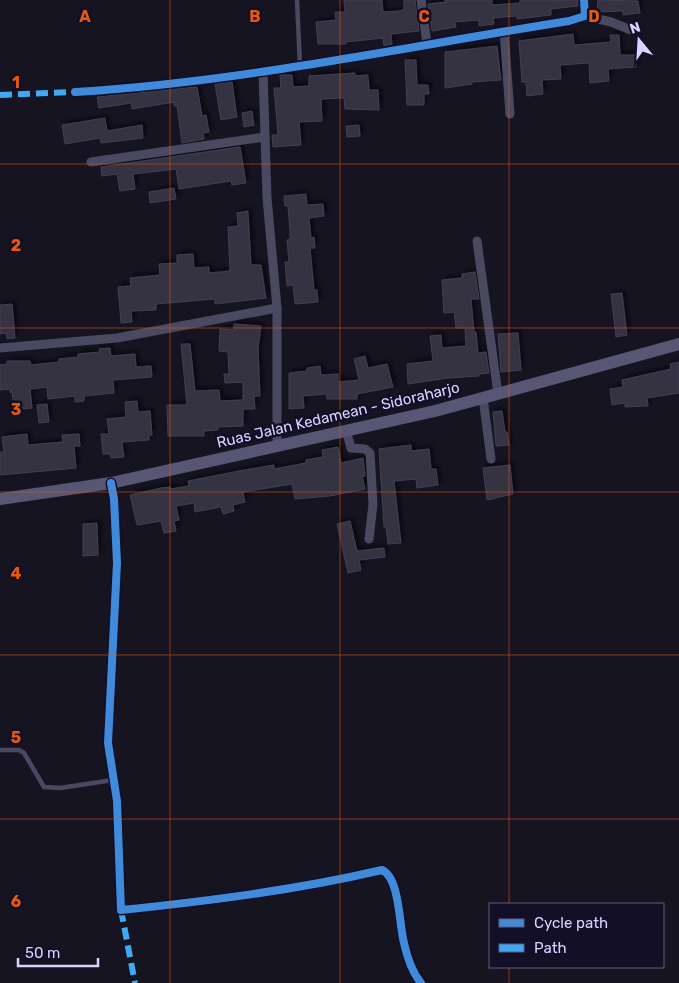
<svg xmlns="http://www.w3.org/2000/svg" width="679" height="983" viewBox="0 0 679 983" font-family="Rubik,sans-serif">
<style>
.building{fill:#343243;stroke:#433f54;filter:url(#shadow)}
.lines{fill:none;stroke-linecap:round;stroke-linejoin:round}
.service{stroke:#4a4962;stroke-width:4.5}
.minor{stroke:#4a4962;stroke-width:9}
.secondary{stroke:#575674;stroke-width:12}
.quiet{stroke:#3fa9f5;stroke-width:6;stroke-dasharray:12 6;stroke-linecap:butt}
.cycleway-casing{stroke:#130f26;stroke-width:11}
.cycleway{stroke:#408adc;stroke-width:8}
.grid{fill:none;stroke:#e8590c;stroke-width:1;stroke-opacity:0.55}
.labels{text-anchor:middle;stroke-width:5;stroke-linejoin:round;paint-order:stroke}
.street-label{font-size:15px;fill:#d9d4ff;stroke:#130f26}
.grid-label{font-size:16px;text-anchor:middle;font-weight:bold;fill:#e8590c;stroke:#130f26;stroke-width:5;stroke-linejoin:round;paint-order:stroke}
</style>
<defs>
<filter id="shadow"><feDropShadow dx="3" dy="-3" stdDeviation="2.5" flood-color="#0009"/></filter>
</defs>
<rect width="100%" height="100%" fill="#161421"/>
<g class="building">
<path d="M344,0H382L383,12L400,11L404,9V0H415L419,31L391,34L392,44L387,45L384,46L383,38L346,42V44H318L316,22L336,20L335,12H345Z"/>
<path d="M445,0H492V5L520,3V0H578V6L551,9V15L517,19V16L493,18L494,24L479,26V20L455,22L456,27L432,31L428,4L446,2Z"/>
<path d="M598,0L638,1L640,13L623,15V11L597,12Z"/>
<path d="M573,34L574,45L611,42L610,35H619L620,55H636V67L608,69L609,81L590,83L589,63L560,65L561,79L542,80L543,94L527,96L526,82H522L519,41Z"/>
<path d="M497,46L501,80L472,82V84L445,88V52Z"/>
<path d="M405,60H416L417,85H428L429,94H424V105H407Z"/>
<path d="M355,73V76L368,75L369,90H378L379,110L345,109L344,98L321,99L322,121L299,122L301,145L273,147L272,135H278L274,88H281L280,75H292L293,87L309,86V76Z"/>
<path d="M232,82L237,117L221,120L215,84Z"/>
<path d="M197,87L202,116L206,115L209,132L203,133L204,139L182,143L177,106H174V102L132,109L131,103L99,108L97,97Z"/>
<path d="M252,111L254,125L244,127L242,113Z"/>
<path d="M105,118L107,131L142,125L143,138L101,143L100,138L65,144L62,125Z"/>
<path d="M359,125L360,136L347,137L346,126Z"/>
<path d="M240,147L246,183L232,185L231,181L179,189L176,169L133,174L135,189L120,191L117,174L102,176L101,167Z"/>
<path d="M174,188L176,199L150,203L149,192Z"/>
<path d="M306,194L307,205L323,204L324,216L309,218L311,238L314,237L315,248H310L314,290H317L318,302L295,304L293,285L287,286L285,262H289L287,240L290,239V231L288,206H285L284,196Z"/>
<path d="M248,211L251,265H261L266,298L215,304V299L156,304V310L131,311L132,322L121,323L118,287L131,286L130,278L160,275L159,264L177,263V255L193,254L194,268L209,267V273L230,271L228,227L238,226L237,213Z"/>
<path d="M475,272L479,299H471L474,332H476L478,353L486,352L489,373L479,374V376L448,378L408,384L407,364L433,361L430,336L441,335L442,348L466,346L465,328H456L454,312L444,313L442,280L462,278V274Z"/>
<path d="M622,293L627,335L616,337L611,294Z"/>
<path d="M12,304L15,338L7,339L6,333L0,334V305Z"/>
<path d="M234,324L261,326L258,348L260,396H254L255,409H243V426L218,427V430L204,431V436H168L167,405H187L181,344H190L195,391L219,390L220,401L243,400V382L225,383L224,374H229L228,352L219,351L220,329L234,330Z"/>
<path d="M518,333L521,370L501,372L498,334Z"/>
<path d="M110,348L111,356L135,354L136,367L151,366L152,377L113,380L114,393L84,396V401L75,402V396L48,399L47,387L30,389L32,408L14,410L12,392L10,393V389L0,390V365L7,364V361H30L31,365L59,362V359L78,357V354L100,352L99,349Z"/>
<path d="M365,356L368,368L387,364L393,387L357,394V399H327L326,394L303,396L304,408L289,409V373L307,371V368L320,366L321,375L338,374V382L359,380L354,359Z"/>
<path d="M679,362V393L647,398L648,406L625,407V403L612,405L610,389L623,387L622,380L671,369L670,364Z"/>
<path d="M137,401L138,412L150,411L152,435H149V440L122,442L124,457L111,458L110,454H103L101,434H109L107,419L126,417L125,402Z"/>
<path d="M47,404L49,422L39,423L37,405Z"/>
<path d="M502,411L505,432H507L509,445L496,446L493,412Z"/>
<path d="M27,434L28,445L63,442L62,435L79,434L80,446H74L76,468L0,475V452H4L2,437Z"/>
<path d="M411,445V451L429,449L431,469H436L438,485L417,488L416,479L394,481L401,543L388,544L386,527H384L379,449Z"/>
<path d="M338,447L341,463L363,458L365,476H362L365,489L330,496L295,499L292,484L243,492L245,502L233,505L234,511L223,514L221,507L195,512L194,503L176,506L179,520L174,521L176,531L164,533L161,521L137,525L130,495L161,488L170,487L171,489L189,486L188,481L239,471L274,465V469L306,463V460L323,457L322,450Z"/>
<path d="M510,465L513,494L487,500L483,468Z"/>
<path d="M350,521L357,551L384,548L385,557L359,560L361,570L348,573L337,524Z"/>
<path d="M97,523L98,555L83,556V524Z"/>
</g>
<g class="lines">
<g class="service">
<path d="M297,0L300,66"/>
<path d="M0,750H19L24,753L44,787L60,788L113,780"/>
</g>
<g class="minor">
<path d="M421,0L427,44"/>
<path d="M585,16L611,22L631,30"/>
<path d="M504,31L510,114"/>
<path d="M263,72L267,198L277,308V445"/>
<path d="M75,92C241,82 404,47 569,21L585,16L584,0"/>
<path d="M91,162L265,137"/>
<path d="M477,241L498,394"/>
<path d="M0,348L117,338L277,308"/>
<path d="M483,398L491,459"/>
<path d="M346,430L351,448L365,449L370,453L373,504L369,539"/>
<path d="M111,483L114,499L117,563L108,743L117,801L121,910C209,901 296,890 382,870C400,878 399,925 404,943C407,957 412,972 421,983"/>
</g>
<path class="secondary" d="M0,499L111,483L435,411L679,344"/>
<g class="quiet">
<path d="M0,95L75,92"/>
<path d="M121,910L135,983"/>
</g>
<defs>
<g id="cycleway">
<path d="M75,92C241,82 404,47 569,21L585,16L584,0"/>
<path d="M111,483L114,499L117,563L108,743L117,801L121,910C209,901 296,890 382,870C400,878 399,925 404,943C407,957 412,972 421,983"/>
</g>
</defs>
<use href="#cycleway" class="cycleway-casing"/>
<use href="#cycleway" class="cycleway"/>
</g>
<path class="grid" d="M170,0V983M340,0V983M509,0V904M0,164H679M0,328H679M0,492H679M0,655H679M0,819H679M509,967V983"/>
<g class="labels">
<g class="street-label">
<text transform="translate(338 415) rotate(-13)" y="5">Ruas Jalan Kedamean - Sidoraharjo</text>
</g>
</g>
<g class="grid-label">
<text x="85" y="22">A</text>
<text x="255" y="22">B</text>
<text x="424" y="22">C</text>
<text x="594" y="22">D</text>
<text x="16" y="88">1</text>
<text x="16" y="251">2</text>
<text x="16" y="415">3</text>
<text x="16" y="579">4</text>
<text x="16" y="743">5</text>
<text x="16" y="907">6</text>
</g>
<rect x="489" y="903" width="175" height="65" fill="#130f26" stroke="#625e7d"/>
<rect x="499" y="919" width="25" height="8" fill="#408adc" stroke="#625e7d"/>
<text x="534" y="928" font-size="15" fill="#d9d4ff">Cycle path</text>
<rect x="499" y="944" width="25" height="8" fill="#3fa9f5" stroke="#625e7d"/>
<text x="534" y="953" font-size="15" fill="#d9d4ff">Path</text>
<g transform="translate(639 40) rotate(342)" stroke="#130f26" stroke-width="4" paint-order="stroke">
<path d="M0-4L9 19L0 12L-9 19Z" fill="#d9d4ff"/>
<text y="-8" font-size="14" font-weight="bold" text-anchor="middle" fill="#d9d4ff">N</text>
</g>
<path d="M18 958v8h80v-8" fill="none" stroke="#d9d4ff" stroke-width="2.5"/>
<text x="25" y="958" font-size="15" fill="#d9d4ff" stroke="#130f26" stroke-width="4" paint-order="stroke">50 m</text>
</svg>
